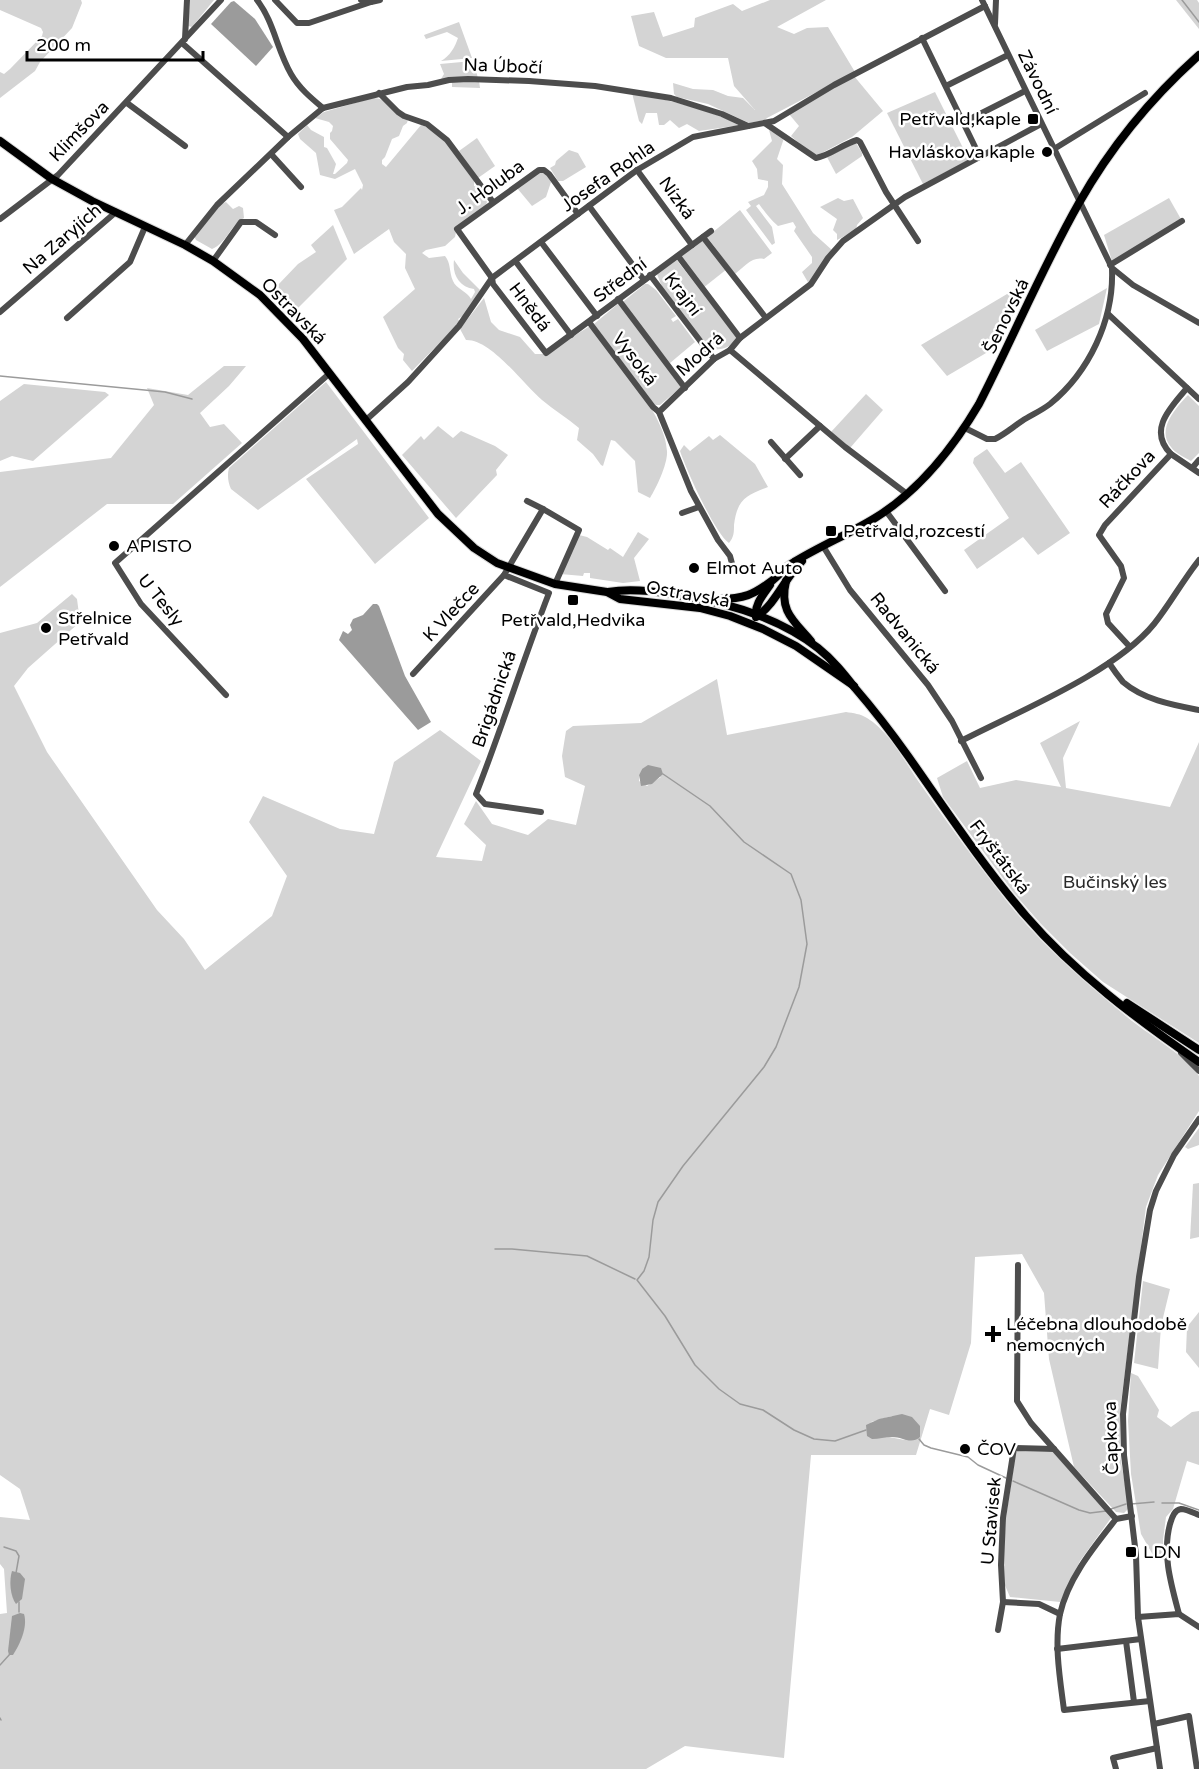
<svg xmlns="http://www.w3.org/2000/svg" width="1199" height="1769" viewBox="0 0 1199 1769" font-family="'Varela Round',sans-serif">
<style>
.green{fill:#d4d4d4;fill-rule:evenodd}
.water{fill:#9b9b9b}
.lines{fill:none;stroke-linecap:round;stroke-linejoin:round}
.stream{stroke:#9b9b9b;stroke-width:1.5}
.major-casing{stroke:#dbdbdb;stroke-width:10}
.minor{stroke:#4d4d4d;stroke-width:6}
.major{stroke:#000;stroke-width:8}
.poi-dot{fill:#000;stroke:#fff;stroke-width:2}
.labels{text-anchor:middle;stroke-width:5;stroke-linejoin:round;paint-order:stroke}
.street-label{font-size:18px;fill:#000;stroke:#fff}
.poi-label{font-size:18px;fill:#000;stroke:#fff;text-anchor:start}
.park-label{font-size:18px;fill:#2b2b2b;stroke:#fff}
</style>
<rect width="100%" height="100%" fill="#fff"/>
<g class="green">
<path d="M0,0H81L82,3L72,28L40,62L35,71L0,98V72L4,74L10,69L42,36L43,32L41,28L0,10Z"/>
<path d="M190,0H214L192,27L188,26Z"/>
<path d="M770,0H826L777,27L794,34L807,28L828,27L855,72L767,118L765,120L749,123L708,104L677,97L674,94L673,83L693,89L713,90L728,96L743,98L755,110L734,86L728,58H666L639,46L631,16L654,12L663,37L694,27L695,18L733,4L742,11Z"/>
<path d="M1176,0H1197L1199,3V29Z"/>
<path d="M459,22L472,58L441,61C450,56 455,47 458,38L447,32L426,39L424,35Z"/>
<path d="M473,61L478,78L441,79L444,74L440,64Z"/>
<path d="M854,76L883,111L852,137L818,155L810,153L791,136L799,126L789,114Z"/>
<path d="M479,81L480,88L452,87V82Z"/>
<path d="M935,92L969,160L923,184L887,113Z"/>
<path d="M632,93C670,100 706,109 741,125L699,131L687,124L679,128L670,120L664,125H659L657,113H646L642,124L639,121Z"/>
<path d="M372,98C385,97 398,111 408,119L407,123L403,126L399,136L392,139L385,157L382,160V164L386,167L421,125L424,126L442,137L474,181V186L479,188L487,202L486,205L457,227L455,237L445,246L426,250L422,253L429,258L445,256C451,263 449,272 453,281C456,289 467,291 471,299L475,292L474,289C459,287 452,274 454,260L463,273L480,290L466,314L458,319L460,322L412,371L403,360L404,354L398,348L383,317L415,289L405,268L406,254L394,242L389,229L354,254L334,210L342,207L361,188L362,190L363,185L355,169L335,179L320,175L316,153L300,139L298,134L307,125L311,130L324,137V147L327,148L336,164L333,174H335L347,163L348,160L330,139V133L332,131L333,126L329,122L315,118L324,112Z"/>
<path d="M769,130L784,138L777,159L783,165L782,184L813,233L832,250L809,284L802,272L812,263V257L794,231L796,227L793,222L778,226C770,219 765,212 759,204L756,206L772,227L775,243L772,245L746,210L751,206L748,202L764,195L768,187V181L758,179L757,169L752,161L772,141Z"/>
<path d="M477,138L495,166L478,178L459,151Z"/>
<path d="M856,143L862,153V156L836,174L827,157Z"/>
<path d="M569,150L578,153L586,167L563,181H558L550,168L555,165L556,161Z"/>
<path d="M539,171H544L551,182L546,197L532,206L517,188Z"/>
<path d="M838,198L844,201L853,199L863,218L857,225L856,230L837,240V234L833,230L837,219L820,207Z"/>
<path d="M1169,198L1182,221L1112,261L1104,235Z"/>
<path d="M226,202L233,209L239,206L243,208L244,218C230,225 227,243 212,249L196,240L194,236L217,206Z"/>
<path d="M740,210L772,253L764,259C752,256 744,267 735,274L707,237Z"/>
<path d="M333,225L347,259L294,312L280,296L283,293L277,286L298,264L316,252L311,245Z"/>
<path d="M703,240L727,269L703,288L681,258L682,255Z"/>
<path d="M676,259L738,339C729,348 719,352 707,348L662,287L657,274Z"/>
<path d="M1029,281L998,346L947,376L921,345Z"/>
<path d="M645,284H648L656,290L676,316L671,319L673,322L678,319L695,342L670,363L624,305V301Z"/>
<path d="M1107,288L1099,324L1047,351L1035,330Z"/>
<path d="M484,298L491,322L499,330L520,337L535,354H545L590,326C612,357 666,413 667,451C668,463 657,487 650,498L638,492L635,461L615,441L611,440L603,466L601,465L593,454L577,440L579,428C567,418 554,410 542,400C523,384 491,339 466,340L460,329Z"/>
<path d="M619,303L680,385V388L660,405H655L594,324Z"/>
<path d="M224,366H246L229,386L200,413L210,427L224,424L242,443L173,504H107L0,587V472L111,458L154,405L147,388L188,395Z"/>
<path d="M326,382L429,518L375,564L306,479L358,444L357,439L258,510L231,489C228,482 227,475 229,468Z"/>
<path d="M24,384L105,392L109,395L33,461L12,456L0,461V401Z"/>
<path d="M866,394L883,410L850,448L831,432Z"/>
<path d="M1188,395L1199,406V453L1191,461C1184,457 1175,453 1171,447C1156,429 1176,408 1188,395Z"/>
<path d="M438,426L453,438L461,431L495,446L508,455L496,470L497,475L456,518L402,455L421,436L424,440Z"/>
<path d="M720,435L755,464L768,487C747,495 737,499 734,525C734,532 734,537 729,543C715,534 686,469 680,451L684,445L690,451L709,436L713,440Z"/>
<path d="M987,449L1005,473L1021,462L1070,533L1038,555L1023,537L977,569L964,550L1009,518L973,463L974,458Z"/>
<path d="M638,532L649,539L634,558L640,581L623,583L590,578V573H584L583,576L560,574L579,535L587,537L608,550L610,548L623,557Z"/>
<path d="M72,594L77,599L80,622L28,668L14,686L47,752L157,910L184,939L205,970L272,916L287,876L249,822L263,796L340,829L374,834L394,762L440,730L481,761L436,857L482,861L486,845L464,824L476,801L492,824L528,835L548,819L576,825L585,786L565,777L562,756L566,731L573,726L641,723L717,679L727,735L846,712C853,713 861,714 867,718C890,732 906,764 921,785C948,824 976,862 1005,899C1041,945 1087,984 1132,1021C1151,1036 1186,1056 1199,1076V1111L1158,1175L1146,1207L1120,1411V1455L1129,1508L1124,1513L1116,1512L1074,1467L1049,1359L1044,1293L1022,1254L975,1257L971,1343L949,1415L930,1409L916,1455H811L784,1758L685,1746L646,1769H0V1614L7,1613L4,1569L0,1564V1517L30,1520L20,1489L0,1475V633L37,623ZM642,769L661,777L647,786L639,781V775ZM892,1416L905,1440L889,1437L871,1422Z"/>
<path d="M1080,721L1063,758L1066,788L1170,807L1199,742V1043L1103,982L1070,953L1040,923L1013,892L943,797L937,778L967,761L980,788L1016,780L1061,787L1040,743Z"/>
<path d="M1199,1128V1145L1188,1149L1185,1147Z"/>
<path d="M1199,1183V1237L1190,1239L1193,1184Z"/>
<path d="M1143,1281L1170,1289L1161,1326L1158,1369L1134,1363Z"/>
<path d="M1199,1312V1368L1186,1352L1187,1327Z"/>
<path d="M1131,1373L1138,1376L1159,1410L1157,1417L1171,1427L1192,1412L1199,1411V1465L1187,1461L1173,1509L1166,1517L1163,1540L1164,1560L1153,1555L1141,1534L1131,1474L1128,1421Z"/>
<path d="M1016,1451L1053,1452L1111,1518L1080,1561L1060,1602L1010,1597L1004,1583L1003,1564L1006,1518Z"/>
</g>
<g class="water">
<path d="M234,1L255,19L273,47L256,66L211,24L231,2Z"/>
<path d="M373,604H377L379,606L405,676L431,722L418,730L339,640L343,631L348,634L352,630L350,625L353,619L363,615Z"/>
<path d="M648,765L661,768L663,774L652,784L641,786L639,775L642,769Z"/>
<path d="M902,1414L912,1417L920,1426V1437C911,1445 903,1437 892,1437C885,1437 879,1439 872,1439L867,1436L866,1425L879,1419Z"/>
<path d="M12,1571L20,1573L25,1579L22,1599L16,1604C10,1596 9,1580 12,1571Z"/>
<path d="M20,1613L24,1614C28,1627 20,1644 13,1655H9L8,1651L12,1616Z"/>
</g>
<g class="lines">
<g class="stream">
<path d="M1182,0L1199,22"/>
<path d="M0,376L165,392L192,399"/>
<path d="M663,774L710,806L744,842L791,874L801,900L807,944L799,987L776,1047L764,1067L683,1166L658,1202L653,1220L649,1257L644,1271L637,1280L665,1316L695,1365L719,1389L740,1404L763,1410L794,1430L814,1439L835,1441L866,1430"/>
<path d="M495,1249H512L587,1256L635,1279"/>
<path d="M919,1439L924,1445L931,1448L968,1457L978,1465L1006,1478"/>
<path d="M1013,1481L1079,1510L1090,1513L1106,1511"/>
<path d="M1162,1503H1179L1199,1510"/>
<path d="M1131,1504L1154,1502"/>
<path d="M1111,1509L1126,1504"/>
<path d="M4,1547L16,1551L19,1556L16,1573"/>
<path d="M19,1602V1612"/>
<path d="M0,1665L10,1654"/>
<path d="M0,1718L1,1720"/>
</g>
<defs>
<g id="major">
<path d="M0,141L52,179L92,201L185,245L213,261L260,295L303,339L438,514L474,548L497,563L555,584L607,592L620,599L700,608L730,616L763,629L796,646L854,686"/>
<path d="M786,581C779,611 793,620 811,641"/>
<path d="M608,592C635,587 666,593 693,598C737,605 783,621 818,648C833,660 844,674 855,688C874,710 891,732 908,756C946,810 983,866 1026,916C1075,973 1138,1020 1199,1062"/>
<path d="M719,599C744,599 753,595 773,580C780,574 786,566 794,562C820,546 849,534 875,518C919,491 953,448 979,404C1013,338 1042,268 1079,203C1110,148 1152,97 1199,55"/>
<path d="M757,616C775,605 786,576 802,561"/>
<path d="M756,617C754,605 763,595 770,585"/>
<path d="M1127,1003L1199,1050"/>
</g>
</defs>
<use href="#major" class="major-casing"/>
<g class="minor">
<path d="M257,0C274,22 277,50 291,74C299,88 311,98 323,108"/>
<path d="M275,0L297,23H309L371,2"/>
<path d="M361,0L371,2L380,0"/>
<path d="M982,0L1112,268L1133,285L1199,323"/>
<path d="M995,24L996,0"/>
<path d="M922,38L980,157"/>
<path d="M185,39L187,0"/>
<path d="M182,43L288,137"/>
<path d="M946,86L1008,55"/>
<path d="M379,93L398,112L404,116L427,124L447,140L493,202"/>
<path d="M127,103L185,146"/>
<path d="M964,122L1025,91"/>
<path d="M766,124L816,158C831,155 843,144 857,140L860,142L886,192L918,241"/>
<path d="M1054,149L1145,93"/>
<path d="M271,154L301,187"/>
<path d="M637,170L692,245"/>
<path d="M589,206L644,280"/>
<path d="M578,214L549,174L544,170H539L457,229L492,278L493,284L546,353L711,231"/>
<path d="M0,219L58,175L221,0"/>
<path d="M703,237L766,318"/>
<path d="M541,242L597,316"/>
<path d="M185,245L217,205L288,137L323,108L407,87L428,85L449,80L468,79L529,81L595,86L671,98L722,114L748,126"/>
<path d="M678,256L740,338"/>
<path d="M213,261L241,222H256L275,235"/>
<path d="M516,262L571,335"/>
<path d="M1110,265L1182,221"/>
<path d="M650,275L714,359"/>
<path d="M618,299L685,388"/>
<path d="M0,312L116,212"/>
<path d="M1108,314L1199,399"/>
<path d="M67,318L130,262L145,227"/>
<path d="M589,322L653,407L659,412"/>
<path d="M730,350L845,447L907,494"/>
<path d="M366,420L408,382L459,326L492,278L637,170L693,137L774,121L834,85L985,6"/>
<path d="M965,428L987,439H995C1005,434 1013,427 1022,421C1031,415 1041,411 1050,404C1089,372 1114,320 1112,269"/>
<path d="M771,442L800,475"/>
<path d="M1171,454L1199,473"/>
<path d="M785,459L820,426"/>
<path d="M1193,467L1199,460"/>
<path d="M527,501L543,509"/>
<path d="M886,511L945,591"/>
<path d="M682,513L699,507"/>
<path d="M823,546L850,590L928,685L952,721L981,778"/>
<path d="M734,571L730,556L718,540L691,491L659,412L714,359L730,350L740,338L811,284L828,258L843,241L905,197L1041,124"/>
<path d="M504,575L549,593C523,660 502,728 476,794L485,804L541,812"/>
<path d="M1130,647L1108,623L1106,614L1124,578L1121,566L1099,535L1105,525L1171,454C1147,430 1171,407 1187,388"/>
<path d="M1109,663C1113,669 1118,676 1123,682C1144,700 1173,705 1199,710"/>
<path d="M413,674L504,575L543,509L579,530L555,584"/>
<path d="M226,695L141,604L115,563L330,373"/>
<path d="M961,741C1019,711 1114,673 1154,624C1170,604 1183,580 1199,560"/>
<path d="M1181,1053L1199,1071"/>
<path d="M1018,1265L1017,1401L1031,1423L1116,1519"/>
<path d="M1132,1516L1116,1519C1094,1547 1068,1578 1060,1614C1054,1645 1060,1679 1064,1710L1150,1701"/>
<path d="M1003,1602L1039,1604L1060,1614"/>
<path d="M1179,1614C1171,1584 1162,1554 1170,1524C1172,1518 1174,1510 1181,1509C1186,1509 1194,1513 1199,1515"/>
<path d="M1138,1617L1179,1614L1199,1627"/>
<path d="M998,1630L1003,1602L1001,1565L1003,1518L1014,1448L1054,1449"/>
<path d="M1126,1641L1134,1702"/>
<path d="M1057,1649L1141,1639"/>
<path d="M1154,1724L1189,1716L1197,1769"/>
<path d="M1116,1769L1113,1758L1157,1748"/>
<path d="M1160,1769L1138,1617L1136,1555L1124,1455L1123,1414L1139,1277L1150,1210L1156,1191L1174,1155L1199,1119"/>
</g>
<use href="#major" class="major"/>
</g>
<g class="poi-dot">
<rect x="1027" y="113" width="12" height="12" rx="3"/>
<circle cx="1047" cy="152" r="6"/>
<rect x="825" y="525" width="12" height="12" rx="3"/>
<circle cx="114" cy="546" r="6"/>
<circle cx="694" cy="568" r="6"/>
<rect x="567" y="594" width="12" height="12" rx="3"/>
<circle cx="46" cy="628" r="6"/>
<path d="M990 1325h6v6h6v6h-6v6h-6v-6h-6v-6h6z"/>
<circle cx="965" cy="1449" r="6"/>
<rect x="1125" y="1546" width="12" height="12" rx="3"/>
</g>
<g class="labels">
<g class="street-label">
<text transform="translate(503 66) rotate(2)" y="6">Na Úbočí</text>
<text transform="translate(1038 82) rotate(64)" y="6">Závodní</text>
<text transform="translate(79 131) rotate(-46)" y="6">Klimšova</text>
<text transform="translate(608 176) rotate(-35)" y="6">Josefa Rohla</text>
<text transform="translate(490 187) rotate(-36)" y="6">J. Holuba</text>
<text transform="translate(677 198) rotate(54)" y="6">Nízká</text>
<text transform="translate(62 239) rotate(-41)" y="6">Na Zaryjích</text>
<text transform="translate(620 280) rotate(-37)" y="6">Střední</text>
<text transform="translate(683 294) rotate(53)" y="6">Krajní</text>
<text transform="translate(530 307) rotate(53)" y="6">Hnědá</text>
<text transform="translate(294 311) rotate(46)" y="6">Ostravská</text>
<text transform="translate(1006 316) rotate(-64)" y="6">Šenovská</text>
<text transform="translate(700 354) rotate(-42)" y="6">Modrá</text>
<text transform="translate(635 359) rotate(53)" y="6">Vysoká</text>
<text transform="translate(1127 479) rotate(-47)" y="6">Ráčkova</text>
<text transform="translate(688 594) rotate(10)" y="6">Ostravská</text>
<text transform="translate(161 600) rotate(51)" y="6">U Tesly</text>
<text transform="translate(451 612) rotate(-47)" y="6">K Vlečce</text>
<text transform="translate(905 633) rotate(51)" y="6">Radvanická</text>
<text transform="translate(494 699) rotate(-71)" y="6">Brigádnická</text>
<text transform="translate(1000 857) rotate(53)" y="6">Fryštátská</text>
<text transform="translate(1111 1438) rotate(-92)" y="6">Čapkova</text>
<text transform="translate(991 1521) rotate(-85)" y="6">U Stavisek</text>
</g>
<g class="poi-label">
<text x="1021" y="125" text-anchor="end">Petřvald,kaple</text>
<text x="1035" y="158" text-anchor="end">Havláskova kaple</text>
<text x="843" y="537">Petřvald,rozcestí</text>
<text x="126" y="552">APISTO</text>
<text x="706" y="574">Elmot Auto</text>
<text x="58" y="624">Střelnice<tspan x="58" dy="21">Petřvald</tspan></text>
<text x="573" y="626" text-anchor="middle">Petřvald,Hedvika</text>
<text x="1006" y="1330">Léčebna dlouhodobě<tspan x="1006" dy="21">nemocných</tspan></text>
<text x="977" y="1455">ČOV</text>
<text x="1143" y="1558">LDN</text>
</g>
<g class="park-label">
<text x="1115" y="888">Bučinský les</text>
</g>
</g>
<path d="M27 51v9h176v-9" fill="none" stroke="#000000" stroke-width="3"/>
<text x="36" y="51" font-size="18" fill="#000000" stroke="#ffffff" stroke-width="4.5" paint-order="stroke">200 m</text>
</svg>
